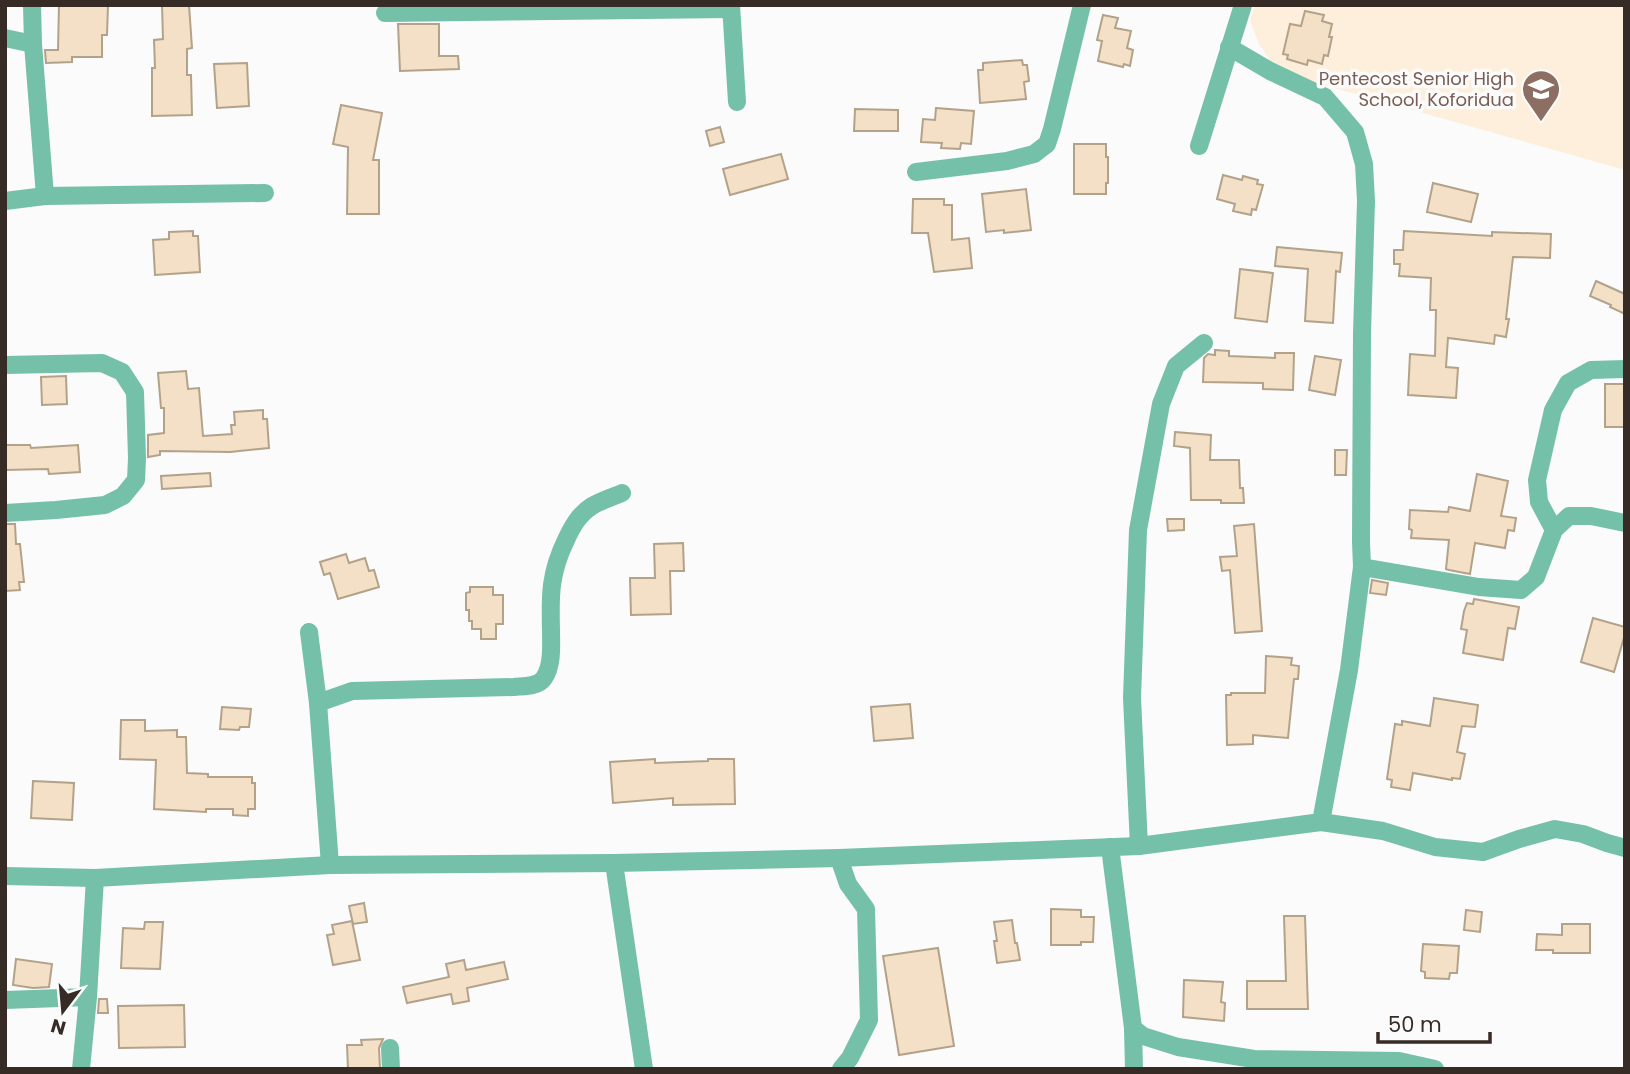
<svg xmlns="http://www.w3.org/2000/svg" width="1630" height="1074" viewBox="0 0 1630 1074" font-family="Poppins,sans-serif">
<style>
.education{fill:#fdefdb}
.building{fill:#f3e0c7;stroke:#b3a28a;stroke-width:2}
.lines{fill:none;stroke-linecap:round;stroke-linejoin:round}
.minor{stroke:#75c0a8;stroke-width:18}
.labels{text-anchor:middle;stroke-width:7;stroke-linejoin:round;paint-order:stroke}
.education-label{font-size:18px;fill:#785e54;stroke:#fbfbfb;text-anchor:end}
</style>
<rect width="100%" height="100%" fill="#fbfbfb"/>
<path class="education" d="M1255,5H1625V170L1288,75L1274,67L1259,44L1250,21Z"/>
<g class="building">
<path d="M59,5H108L107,35H102V57H72V62L46,63L45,50H58Z"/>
<path d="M162,5H189L192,48L187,49V75H191L192,115L152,116V68H155L154,40L163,39Z"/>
<path d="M1305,11L1324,15L1322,21L1332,24L1329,37H1332L1328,56L1324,55L1322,64L1308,60L1307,65L1287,59L1288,55L1283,54L1290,24L1301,26Z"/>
<path d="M1103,15L1118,18L1115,28L1131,31L1127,48L1133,50L1130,66L1124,64L1123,67L1098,61L1102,41L1097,40Z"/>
<path d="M398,24H439V56H458L459,69L400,71Z"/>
<path d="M1022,60L1023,65H1027L1029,81L1024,82L1026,99L980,103L978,70H983V63Z"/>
<path d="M247,63L249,106L217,108L214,64Z"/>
<path d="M341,105L382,113L373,160H379V214H347L348,147L333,144Z"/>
<path d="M936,108L974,111L971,144L961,143L960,149L941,148L942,143L921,142L923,119L935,120Z"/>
<path d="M855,109L898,110V131H854Z"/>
<path d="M720,127L724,142L710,146L706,131Z"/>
<path d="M1074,144H1106V157H1108V183H1106V194H1074Z"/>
<path d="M781,154L788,179L730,195L723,169Z"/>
<path d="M1223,175L1242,180L1243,176L1258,180L1257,184L1263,185L1256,210L1252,209L1251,215L1233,211L1235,204L1217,199Z"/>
<path d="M1433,183L1478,194L1471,222L1427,212Z"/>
<path d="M1026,189L1031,230L1004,233V230L986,232L982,194Z"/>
<path d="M913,199H944V205H952V240L969,238L972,268L934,272L928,233H912Z"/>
<path d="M193,231V236H198L200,272L155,275L153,240L169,239V232Z"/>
<path d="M1404,231L1492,236V232L1551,234L1550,258L1513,257L1506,319H1509L1506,337L1495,335L1494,344L1448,338L1446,367L1458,368L1456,398L1408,395L1410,354L1435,356L1436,310H1430L1431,278L1399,276L1400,264H1394V250H1403Z"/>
<path d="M1277,247L1342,253L1340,272L1336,271L1333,323L1305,321L1308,269L1275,266Z"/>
<path d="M1240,269L1273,273L1267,322L1235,318Z"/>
<path d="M1596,281L1625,294V314L1610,307L1611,305L1590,296Z"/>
<path d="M1215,350L1229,351V356L1275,358V353H1294L1293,390L1263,389V383L1203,382L1204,358L1208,354L1215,355Z"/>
<path d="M1315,356L1341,360L1335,395L1309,390Z"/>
<path d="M186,371L188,389L199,388L203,436L232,434L231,425H235L234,412L263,410V419H267L269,448L230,452L160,451V455L148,457V435L164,433V408H161L158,373Z"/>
<path d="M66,376L67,404L42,405L41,377Z"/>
<rect x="1605" y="384" width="20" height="43"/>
<path d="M1175,432L1211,435L1210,460H1239L1240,488H1243L1244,503H1221V500H1191L1190,448L1174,446Z"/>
<path d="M5,445H30L31,448L78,445L80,472L49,474L48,469L5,470Z"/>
<path d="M1335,450H1347L1346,475H1335Z"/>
<path d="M210,473L211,486L162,489L161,476Z"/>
<path d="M1477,474L1508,481L1501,516L1516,518L1514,531L1508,530L1505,548L1475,543L1470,574L1449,570L1446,569L1449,540L1411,538L1412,530L1409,529L1410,510L1448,512L1449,507L1470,511Z"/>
<path d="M1167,519H1184V530L1168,531Z"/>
<path d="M5,524H15L16,544H20L24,582H19L20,590L5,591Z"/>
<path d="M1254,524L1262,631L1235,633L1230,570L1222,571L1220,557L1237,556L1234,526Z"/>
<path d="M683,543L684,571H670L671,614L631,615L630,578H655L654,544Z"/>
<path d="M346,554L349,563L365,558L369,571L374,570L379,587L338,599L330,573L324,575L320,562Z"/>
<path d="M1372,580L1388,583L1386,595L1370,593Z"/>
<path d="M470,587H493V595H503V624H496V639H481V629H472V621H469V610H466V593L470,592Z"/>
<path d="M1474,599L1519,607L1515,629L1508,628L1503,660L1463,653L1467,630L1461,629L1464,611L1467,603L1473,604Z"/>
<path d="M1593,618L1625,627V634L1614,672L1581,662Z"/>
<path d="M1266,656L1292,658L1291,665L1299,666L1298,679H1294L1288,738L1253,735V744L1227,745L1226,695H1231V693H1265Z"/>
<path d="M1434,698L1478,705L1475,727L1462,726L1457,752L1465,754L1460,779L1452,778V780L1413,773L1410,790L1391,787L1392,780L1387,779L1395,724L1402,725V721L1430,726Z"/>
<path d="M910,704L913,738L874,741L871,707Z"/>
<path d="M222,707L251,709L249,727H240L239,730L220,729Z"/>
<path d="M121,720H145V731L177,730V737H186L187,773L208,774V777H252V783H255V809H248V816L233,815V809H206V812L154,809L156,760L120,759Z"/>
<path d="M655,759V763L708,761V759H734L735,804L673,805V798L613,803L610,762Z"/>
<path d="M33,781L74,783L72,820L31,818Z"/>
<path d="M364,903L367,922L353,924L349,906Z"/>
<path d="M1051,909L1081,910V917H1094L1093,942H1081V945H1051Z"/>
<path d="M1466,910L1482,912L1480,932L1464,930Z"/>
<path d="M1284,916H1305L1308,1009H1247V981H1286Z"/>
<path d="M1012,920L1015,943H1017L1020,960L997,963L994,941H997L994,922Z"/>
<path d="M352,921L360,960L333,965L327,935L334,934L332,925Z"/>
<path d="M145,922H163L160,969L121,968L123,928L144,929Z"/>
<path d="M1562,924H1590V953H1553V950H1536L1537,934L1562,935Z"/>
<path d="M1423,944L1459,946L1457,973H1450L1449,979L1425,978V972L1421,971Z"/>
<path d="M938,948L954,1046L899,1055L883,956Z"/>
<path d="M16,959L52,964L49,987L33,988L13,985Z"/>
<path d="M464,960L466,970L504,962L508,979L467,988L469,1001L453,1004L451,994L407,1003L403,987L449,977L446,964Z"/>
<path d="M1184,980L1223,982L1221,1002L1225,1003L1224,1021L1183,1017Z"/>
<path d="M99,999H107L108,1013H98Z"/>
<path d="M184,1005L185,1047L119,1048L118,1006Z"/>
<path d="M383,1039L379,1048L380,1069H348L347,1045H362L361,1040Z"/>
</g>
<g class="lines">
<g class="minor">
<path d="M32,5L33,44L45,196"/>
<path d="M731,5L737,102"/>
<path d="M385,13L731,9"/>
<path d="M5,38L33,44"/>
<path d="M1199,146L1243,5"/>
<path d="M916,172L1007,161L1034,154L1047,144L1052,129L1082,5"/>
<path d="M5,201L45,196L265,193"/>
<path d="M5,365L102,363L122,372L135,392L137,458L136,480L123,496L105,505L56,510L5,513"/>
<path d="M1554,530L1539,502L1537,480L1553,410L1568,383L1591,370L1625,369"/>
<path d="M1362,567L1479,587L1521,590L1536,577L1554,530L1569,516H1591L1625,523"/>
<path d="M309,632L318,703L330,865"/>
<path d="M318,703L352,691L514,687C524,686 538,687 544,678C553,665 551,644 551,630C550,594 550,573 566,540C572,527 579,514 592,506C600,501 612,497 622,493"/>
<path d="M1321,822L1383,831L1435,847L1483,852L1519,839L1555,829L1583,834L1607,843L1625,848"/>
<path d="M1139,846L1132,698L1138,530L1161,404L1176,366L1204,343"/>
<path d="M1110,847L1133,1028L1143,1036L1178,1047L1254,1059L1399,1061L1435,1069"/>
<path d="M839,858L848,884L866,909L869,1020L850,1058L841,1069"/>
<path d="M614,863L644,1069"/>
<path d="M5,876L95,878L330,865L614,863L839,858L1139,846L1321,822L1349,670L1362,567L1361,542L1362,333L1366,201L1364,164L1355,132L1325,97L1270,71L1229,47"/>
<path d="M5,1000L88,997"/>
<path d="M1133,1028L1134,1069"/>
<path d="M390,1048L391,1069"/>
<path d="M81,1069L88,997L95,878"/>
</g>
</g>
<defs>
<symbol id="school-pin" viewBox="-11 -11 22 30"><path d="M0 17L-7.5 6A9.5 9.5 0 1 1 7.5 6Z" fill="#8d6e63" stroke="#fbfbfb"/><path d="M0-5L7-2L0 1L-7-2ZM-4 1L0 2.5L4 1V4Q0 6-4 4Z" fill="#fff"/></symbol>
</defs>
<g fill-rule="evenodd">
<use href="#school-pin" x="1519" y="67" width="44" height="60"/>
</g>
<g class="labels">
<g class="education-label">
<text x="1514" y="85">Pentecost Senior High<tspan x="1514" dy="21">School, Koforidua</tspan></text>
</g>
</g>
<rect width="1630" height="1074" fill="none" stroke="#372b26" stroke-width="14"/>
<g transform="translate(63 1011) rotate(196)" stroke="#fbfbfb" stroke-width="5" paint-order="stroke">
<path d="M0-5L12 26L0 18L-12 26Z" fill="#372b26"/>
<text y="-10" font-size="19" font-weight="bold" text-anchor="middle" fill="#372b26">N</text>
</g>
<path d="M1378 1032v10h112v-10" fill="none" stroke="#372b26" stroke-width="3.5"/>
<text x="1388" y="1032" font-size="21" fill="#372b26" stroke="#fbfbfb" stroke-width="5" paint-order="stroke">50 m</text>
</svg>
